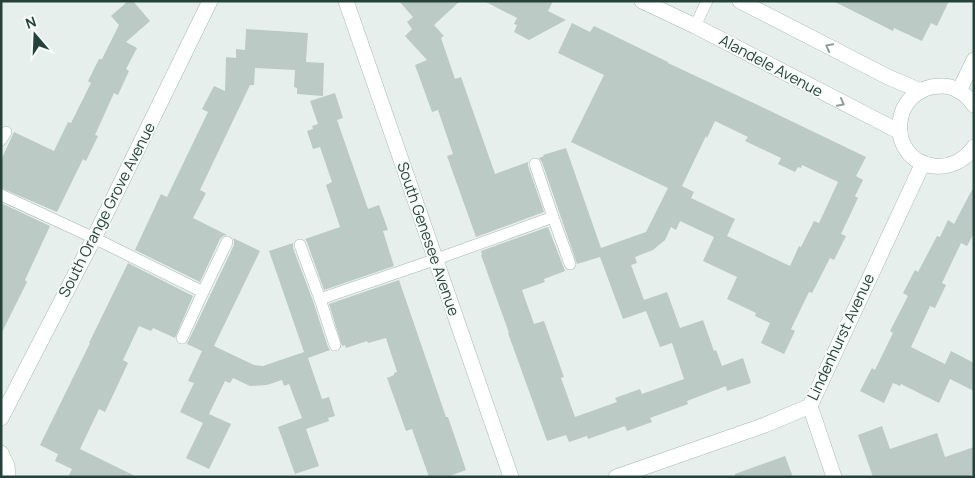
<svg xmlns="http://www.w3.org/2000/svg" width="975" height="478" viewBox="0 0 975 478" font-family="Manrope,sans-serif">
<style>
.building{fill:#bbcac4;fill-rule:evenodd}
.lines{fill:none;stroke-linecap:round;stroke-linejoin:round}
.lane-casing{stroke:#a8b8b2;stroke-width:12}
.street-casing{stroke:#a8b8b2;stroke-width:16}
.lane{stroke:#fff;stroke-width:11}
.street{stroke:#fff;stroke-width:15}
.oneway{stroke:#92a09c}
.labels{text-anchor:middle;stroke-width:4;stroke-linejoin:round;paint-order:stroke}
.street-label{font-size:15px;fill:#24423a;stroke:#f7fbf9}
</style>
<rect width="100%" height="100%" fill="#e6efeb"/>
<g class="building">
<path d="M128,1H133L150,21L126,42L137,48L126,69L129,71L118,95L114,93L95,135L98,136L86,161L83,159L57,212L1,188V160L14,132L54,151L68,122L71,123L91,83L88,81L99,59H102L119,25L111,16Z"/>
<path d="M399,1H460L434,25L444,36L441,38L455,79L461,77L495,174L528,162V166L544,212L476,237L447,156L453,154L438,110L432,112L415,65L427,60L405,36L412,29L407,22L413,17Z"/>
<path d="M484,1H553L548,11L566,20L529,40L514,32L517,25L514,24L517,18Z"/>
<path d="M833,1H949L937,26L931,23L922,41L894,28L893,31Z"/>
<path d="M572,23L590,32L594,26L668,62V63L762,107L866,157L856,176L863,180L855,196L858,198L841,234L846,236L834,260L830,258L812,293L809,292L791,329L795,331L784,354L761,343L770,323L755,316L756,313L727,299L737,277L703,261L714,237L680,221L676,230L671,227L665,240L653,250L635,257L637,263L631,265L644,300L667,292L680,328L703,320L714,351L716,350L722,366L743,358L751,383L727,391L726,386L687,401L688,404L650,418L652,422L627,431L625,426L588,439L587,436L569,442L566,435L547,441L508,333H509L481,255H482L481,251L548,227L565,271L544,279L545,282L522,290L534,324L544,321L564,377L561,378L575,417L617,402L615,398L640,389L642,394L684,379L672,343L660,347L646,311L623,319L600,257L577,264L542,162L539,158L544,156L543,155L566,148L601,248L646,232L668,188L571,142L604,75L558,53ZM715,121L748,137L745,141L781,158L778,164L795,172L798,167L801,168L802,165L838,182L819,223L814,221L801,247L799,246L790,266L727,236L735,219L691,198L694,192L682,186L706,136L707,138Z"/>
<path d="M246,29L308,33L306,62L324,63L323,96L297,94V88L294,87L295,70L255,68L254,85H250L200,190L206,193L193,218L227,235L223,236L220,239L200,282L135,250L161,194L167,197L208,112L202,109L214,86L225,91L226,57L236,58V49L245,50Z"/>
<path d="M335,93L343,118L337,120L368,209L379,205L388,230L383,231L394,266L324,290L307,242L305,239L340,227L326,185L332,182L320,147L313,149L307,131L313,129L312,126L318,124L310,101Z"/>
<path d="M974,186V233L967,246L961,243L942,283L946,285L935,308L930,306L911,347L945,364L951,351L974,363V391L950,379L939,403L901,384L900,386L893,383L884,403L860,391L872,368L875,370L893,333L890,331L908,296L903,293L915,270L918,272L937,236L940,237L948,220L954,224Z"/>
<path d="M1,203L50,226L25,280L27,282L1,334Z"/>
<path d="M233,238L260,251L214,346L254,365L263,366L304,352L269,251L293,243V248L313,301L328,347L330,350L308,358L322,399L329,397L335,416L328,418L329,421L306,429L319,466L295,474L278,427L302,418L289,384L284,386L282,380L267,385L250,386L233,378L230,383L225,381L209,414L231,424L209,469L186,458L203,423L180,412L194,383L188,381L202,351L187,344L234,245V241Z"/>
<path d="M128,263L193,296L175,338L153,328L151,331L139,326L123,360L128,363L105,412L99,409L80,449L137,477H68L72,469L55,461L58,454L40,445L90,343H89Z"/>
<path d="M399,280L446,417H448L466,470L447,477H429L412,429L406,431L387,378L394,375V373L397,372L386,338L368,343L367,341L346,348L345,345L342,346L329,304Z"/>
<path d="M882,426L890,449L937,433L945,457L974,447V474L965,477H873L858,435Z"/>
<path d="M785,456L793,477H735V474Z"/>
</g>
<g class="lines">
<defs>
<g id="lane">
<path d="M695,26L707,1"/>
<path d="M1,140L6,132"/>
<path d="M1,195L94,238L203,292L227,242"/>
<path d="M553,217L570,264"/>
<path d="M300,245L320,299L434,260L553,217L535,164"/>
<path d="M320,299L335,345"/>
<path d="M182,338L203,292"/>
</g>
<g id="street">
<path d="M346,1L511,477"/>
<path d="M642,1L695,26L900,132"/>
<path d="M740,1L888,77L921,91"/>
<path d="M959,91L974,60"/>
<path d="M974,105C966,94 955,86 942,86C889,86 885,160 934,166C950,168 965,160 974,147"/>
<path d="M810,406L834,477"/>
<path d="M1,418L94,238L210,1"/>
<path d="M1,453L7,466L8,477"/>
<path d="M616,477L765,425L810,406L923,163"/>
</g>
</defs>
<use href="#lane" class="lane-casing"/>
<use href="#street" class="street-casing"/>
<use href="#lane" class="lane"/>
<use href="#street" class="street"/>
</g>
<defs><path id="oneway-chevron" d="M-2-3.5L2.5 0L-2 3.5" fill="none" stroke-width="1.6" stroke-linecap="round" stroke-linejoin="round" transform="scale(1.25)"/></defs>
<g class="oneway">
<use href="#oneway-chevron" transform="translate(829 47) rotate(-153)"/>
<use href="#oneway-chevron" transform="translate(841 103) rotate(28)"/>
</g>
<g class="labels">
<g class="street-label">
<text transform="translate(771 66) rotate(28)" y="5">Alandele Avenue</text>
<text transform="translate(107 210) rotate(-63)" y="5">South Orange Grove Avenue</text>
<text transform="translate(428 239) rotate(71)" y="5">South Genesee Avenue</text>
<text transform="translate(841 337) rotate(-65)" y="5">Lindenhurst Avenue</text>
</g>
</g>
<rect width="975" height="478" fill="none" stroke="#24423a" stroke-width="5"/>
<g transform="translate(35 35) rotate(341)" stroke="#f7fbf9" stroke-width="4" paint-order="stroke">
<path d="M0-4L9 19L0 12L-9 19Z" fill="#24423a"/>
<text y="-8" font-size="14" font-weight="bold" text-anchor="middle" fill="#24423a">N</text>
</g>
</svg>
